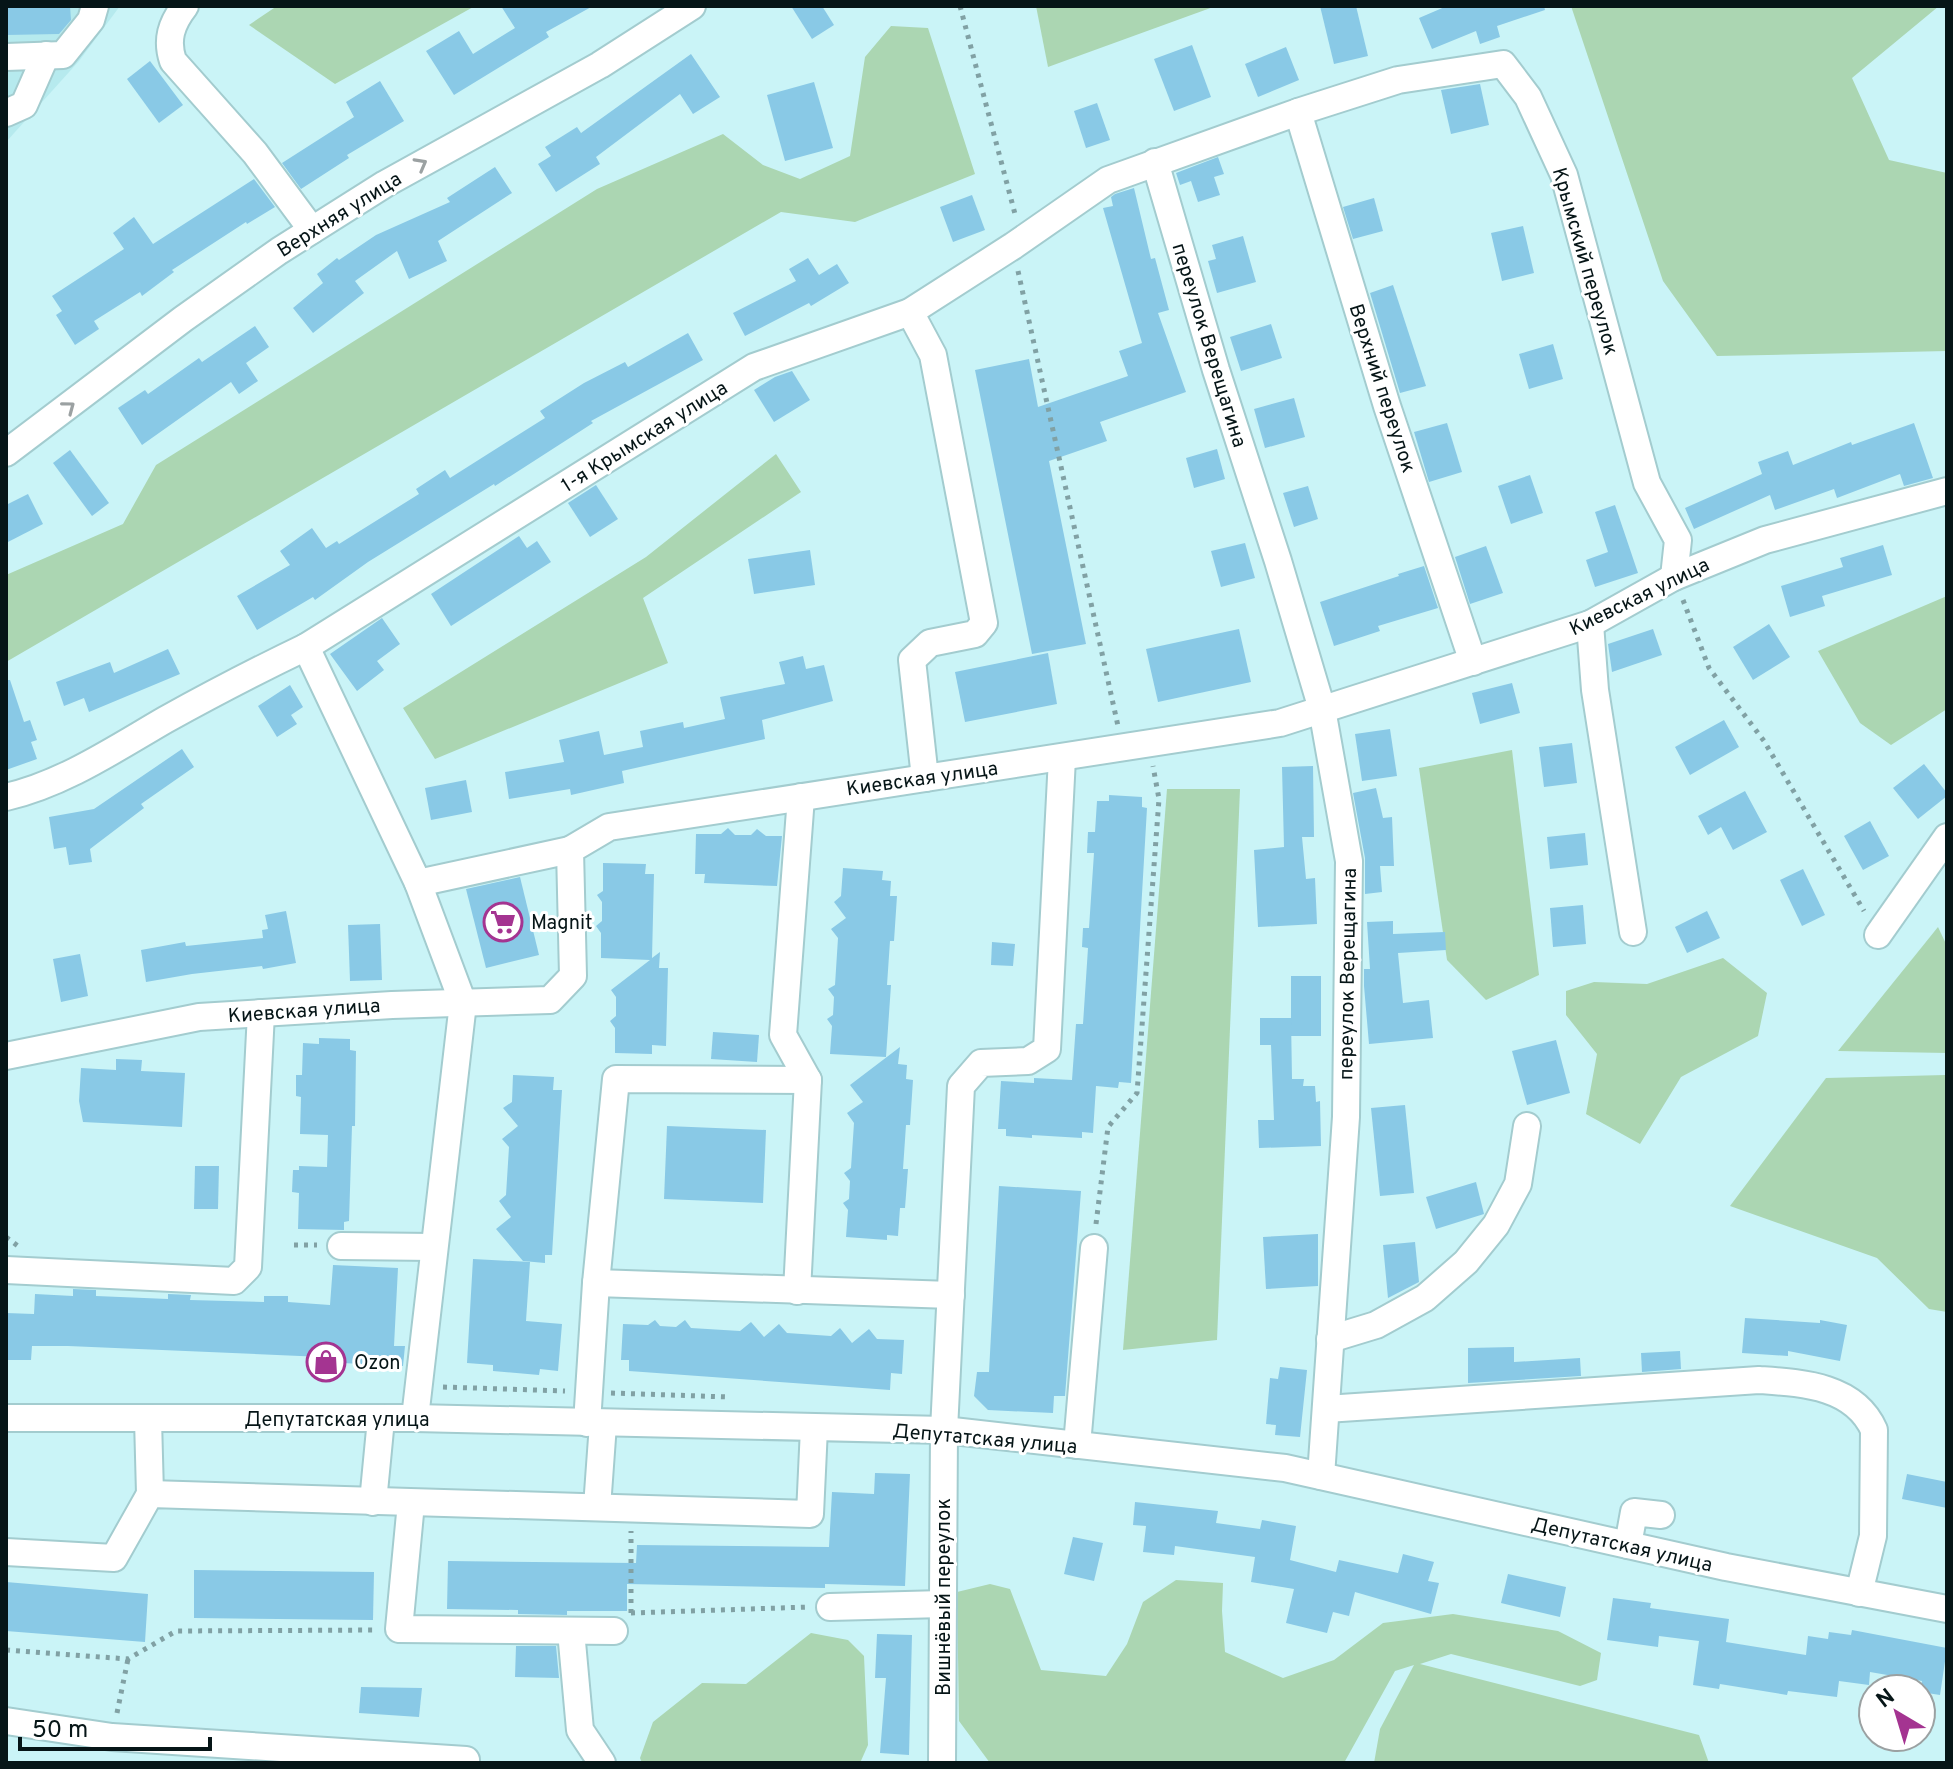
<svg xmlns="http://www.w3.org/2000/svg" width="1953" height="1769" viewBox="0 0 1953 1769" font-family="Overpass,sans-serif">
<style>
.built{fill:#b6eaee}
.green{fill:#abd6b2}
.building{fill:#89c9e6}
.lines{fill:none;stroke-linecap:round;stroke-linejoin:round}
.minor-casing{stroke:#a3cccf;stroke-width:30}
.path{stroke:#81a1a4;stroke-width:5;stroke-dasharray:4 6;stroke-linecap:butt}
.minor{stroke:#fff;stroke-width:26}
.oneway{stroke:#9ba1a2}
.labels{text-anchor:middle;stroke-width:6;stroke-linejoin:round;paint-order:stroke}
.street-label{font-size:20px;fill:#061517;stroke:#fff}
.poi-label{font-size:20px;fill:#061517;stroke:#fff;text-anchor:start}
</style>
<rect width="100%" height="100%" fill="#caf4f7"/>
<path class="built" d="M6,6H120L79,61L6,142Z"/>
<g class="green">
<path d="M277,6H475L335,84L249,25Z"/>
<path d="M1036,6H1216L1048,67Z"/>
<path d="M1571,6H1939L1852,78L1889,160L1947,173V351L1717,356L1663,281Z"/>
<path d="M891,26L928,28L975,174L855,222L781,212L6,662V575L123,524L156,465L597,189L723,134L763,165L800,179L850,156L865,57Z"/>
<path d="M776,454L801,492L643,598L668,663L435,759L403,708L646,557Z"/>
<path d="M1947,596V709L1891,745L1860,723L1818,651Z"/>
<path d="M1512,750L1539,975L1486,1000L1447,960L1419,768Z"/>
<path d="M1167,789H1240L1217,1340L1123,1350Z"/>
<path d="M1938,927L1947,946V1053L1838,1051Z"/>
<path d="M1723,958L1767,993L1758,1036L1681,1077L1640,1144L1586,1114L1597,1054L1566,1015V991L1594,982L1647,984Z"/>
<path d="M1945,1075L1947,1079V1312L1929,1309L1877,1258L1730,1206L1826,1078Z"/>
<path d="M1176,1580L1223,1583L1222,1611L1225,1652L1283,1678L1334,1660L1383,1623L1453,1614L1558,1631L1601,1653L1597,1680L1580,1686L1451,1654L1420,1664L1699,1735L1709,1763H1374L1380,1729L1414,1665L1395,1671L1344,1763H990L959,1721L957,1592L990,1584L1010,1589L1041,1670L1106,1676L1127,1644L1143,1602Z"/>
<path d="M811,1633L848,1640L864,1656L868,1745L860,1763H642L640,1758L653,1722L702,1683L746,1684Z"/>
</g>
<g class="building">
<path d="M6,6H70L71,20L59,34L6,35Z"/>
<path d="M501,6H593L546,32L549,37L454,95L426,51L459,31L473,54L515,28Z"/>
<path d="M791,6H822L834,25L812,39Z"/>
<path d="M1320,6H1356L1368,56L1334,64Z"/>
<path d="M1447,6H1544L1545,10L1497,26L1500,37L1480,44L1476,31L1432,49L1419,18Z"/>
<path d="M1192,45L1211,97L1174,111L1154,59Z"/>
<path d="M1286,47L1299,80L1258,97L1245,64Z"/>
<path d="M691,54L720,97L693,114L680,94L596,157L600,164L556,192L538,164L551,156L545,147L577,127L581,133Z"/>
<path d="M150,61L183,105L159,123L127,79Z"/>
<path d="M380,81L404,121L347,155L349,158L301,189L282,163L354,117L346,102Z"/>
<path d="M814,82L833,148L785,161L767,95Z"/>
<path d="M1480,84L1489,125L1451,134L1441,90Z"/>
<path d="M1097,103L1110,140L1086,148L1074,111Z"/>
<path d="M1218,157L1224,174L1214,177L1220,195L1198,202L1191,181L1180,185L1176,173Z"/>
<path d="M495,167L512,193L438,241L447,261L409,279L397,251L355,281L364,293L313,333L293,308L323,283L317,274L337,258L339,260L376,235L450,202L447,198Z"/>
<path d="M254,179L275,207L247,224L246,222L172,270L174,272L142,296L140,292L94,321L99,329L75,345L56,315L62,311L52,296L124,249L113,233L134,217L153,244Z"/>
<path d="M1134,188L1151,259L1155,258L1169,310L1158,313L1186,392L1100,422L1107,441L1049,461L1086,644L1032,654L975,370L1029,359L1038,407L1128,376L1119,351L1142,343L1103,208L1113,206L1111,197L1115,194Z"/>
<path d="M972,195L985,230L953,242L940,207Z"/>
<path d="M1374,198L1383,231L1353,239L1343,207Z"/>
<path d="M1523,226L1534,273L1502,281L1491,233Z"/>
<path d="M1243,236L1256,282L1217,293L1208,261L1216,259L1212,245Z"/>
<path d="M808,258L819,275L837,264L849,283L811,306L809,303L745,336L733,313L796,281L789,269Z"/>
<path d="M1393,285L1426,386L1400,393L1370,293Z"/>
<path d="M1271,324L1282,358L1241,371L1230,337Z"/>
<path d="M255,326L269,347L246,363L258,381L239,394L231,382L142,445L118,408L145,390L148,394L199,358L202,362Z"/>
<path d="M688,333L703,360L591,421L593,423L495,486L494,484L368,562L315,600L313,597L257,630L237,596L290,565L280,551L312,528L326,548L337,541L339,544L419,494L416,489L445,470L450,478L545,418L540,411L584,383L625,362L628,367Z"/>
<path d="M1553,344L1563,379L1529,389L1519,354Z"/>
<path d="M792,371L810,400L774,422L754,390L775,377Z"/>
<path d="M1294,398L1305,437L1265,448L1254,409Z"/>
<path d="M1447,423L1462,472L1429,482L1414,432Z"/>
<path d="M1914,423L1933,478L1904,486L1900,474L1837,498L1834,489L1775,510L1770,495L1694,529L1685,508L1762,474L1758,462L1788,451L1793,465L1851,442L1852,445Z"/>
<path d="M1217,449L1225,479L1194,488L1186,458Z"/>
<path d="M70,450L109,503L92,516L53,463Z"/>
<path d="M1530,475L1543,513L1511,524L1498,486Z"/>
<path d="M596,485L618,519L590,537L568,503Z"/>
<path d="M1308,486L1318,519L1294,527L1283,493Z"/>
<path d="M28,494L43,524L6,543V505Z"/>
<path d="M1615,505L1638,573L1595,587L1586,560L1608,552L1595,512Z"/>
<path d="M519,536L527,548L537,541L551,562L451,626L431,594Z"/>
<path d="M1245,543L1255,578L1221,587L1211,551Z"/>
<path d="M1883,545L1892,575L1822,596L1825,606L1790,617L1781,586L1843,567L1840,558Z"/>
<path d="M1486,546L1503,593L1470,604L1455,557Z"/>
<path d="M810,550L815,585L754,594L748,559Z"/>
<path d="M1424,566L1438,608L1378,626L1380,631L1334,646L1320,602L1399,576L1398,574Z"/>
<path d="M382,618L400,644L377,661L384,670L357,691L330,654Z"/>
<path d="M1769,624L1790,657L1753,680L1733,647Z"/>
<path d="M1239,629L1251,682L1158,702L1146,649Z"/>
<path d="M1653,629L1662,655L1612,672L1608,644Z"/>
<path d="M168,649L180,674L89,712L84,698L64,706L56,682L110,662L114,673Z"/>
<path d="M1048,653L1057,704L965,722L955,672Z"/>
<path d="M803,656L806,669L824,665L833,701L762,720L765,739L622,771L624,783L571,795L570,789L509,799L505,772L564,762L559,740L599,731L604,755L643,747L640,731L683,722L684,728L725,719L720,697L785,684L779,662Z"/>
<path d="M6,680H10L24,722L30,720L37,740L31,742L37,759L6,770Z"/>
<path d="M1512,683L1520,713L1480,724L1472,693Z"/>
<path d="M290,685L303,707L291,715L297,724L277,737L258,706Z"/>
<path d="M1724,720L1739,747L1690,775L1675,747Z"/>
<path d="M1390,729L1397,776L1362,781L1355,734Z"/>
<path d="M1572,743L1577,783L1544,787L1539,747Z"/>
<path d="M182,749L194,767L141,804L144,808L90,849L92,862L69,865L66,847L54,849L49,817L94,809Z"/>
<path d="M1924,764L1947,793V796L1918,819L1893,788Z"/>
<path d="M1313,766L1314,837H1302L1306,879L1315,878L1317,924L1258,927L1254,850L1284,847L1282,767Z"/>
<path d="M466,780L472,812L431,820L425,788Z"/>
<path d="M1376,788L1383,818L1392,817L1394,866H1380L1382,892L1365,894V858L1353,793Z"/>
<path d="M1745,791L1767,832L1733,850L1721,827L1708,835L1698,816Z"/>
<path d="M1109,795L1142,797V807L1147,808L1131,1083L1119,1082L1118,1088L1096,1086L1093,1133L1082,1132V1138L1032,1135V1138L1006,1136V1129H998L1001,1081L1034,1083V1078L1072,1080L1076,1024H1083L1088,948L1082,947L1083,928H1089L1094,853H1087L1088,832H1095L1097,801H1109Z"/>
<path d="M1870,821L1889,856L1863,870L1844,836Z"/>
<path d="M728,828L735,835H751L757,829L766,836H782L777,886L704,883L705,874H695L696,834H721Z"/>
<path d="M1585,833L1588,865L1550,869L1547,837Z"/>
<path d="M603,863L646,864L645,874H654L652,958L660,952L659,968H668L666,1046L652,1045V1054L615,1053V1028L610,1021L616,1016V997L611,990L650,960L601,958V933L596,926L602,921V902L597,895L603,891Z"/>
<path d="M843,868L883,871L882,880L891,881L890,896H897L894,941H890L887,985H891L886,1057L830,1054L832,1026L827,1019L833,1015L834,997L828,989L835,985L838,938L831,929L846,918L834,902L841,896Z"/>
<path d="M1803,869L1825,915L1802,926L1780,880Z"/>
<path d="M520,877L539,955L486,968L466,889Z"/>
<path d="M1583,905L1586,944L1553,947L1550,908Z"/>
<path d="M286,911L296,963L263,969L262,966L192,974L146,982L141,950L185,942L186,946L263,938L262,930L268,929L265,915Z"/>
<path d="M1707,911L1720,938L1687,953L1675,927Z"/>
<path d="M1393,921V934L1445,932L1446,950L1398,953L1403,1003L1429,1000L1433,1038L1369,1044L1364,986V969H1370L1367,922Z"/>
<path d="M380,924L382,980L350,981L348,925Z"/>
<path d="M992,942L1015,944L1013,966L991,965Z"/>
<path d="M80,954L88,996L61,1002L53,959Z"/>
<rect x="1291" y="976" width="30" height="60"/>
<path d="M1260,1018H1291L1292,1079H1304L1303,1086H1315L1316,1102L1320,1101L1321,1146L1259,1148L1258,1120H1274L1271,1045H1260Z"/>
<path d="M713,1032L759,1035L757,1062L711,1059Z"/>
<path d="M319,1038L350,1039V1050L356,1051L355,1126H352L349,1221L344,1222V1230L298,1229L299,1193L292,1192L293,1170H299V1166L327,1167L328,1135L300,1134L301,1097L296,1096V1075H302L303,1043L319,1044Z"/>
<path d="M1556,1040L1570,1093L1527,1105L1512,1051Z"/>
<path d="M900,1047L898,1064L907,1065L906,1079L913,1080L910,1125H906L903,1169H908L905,1208H900L898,1236L887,1235V1240L846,1237L848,1210L843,1203L849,1199L850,1181L844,1173L851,1168L854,1123L847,1113L863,1102L850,1085Z"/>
<path d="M116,1059L142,1060L141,1071L185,1073L182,1127L83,1122L79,1101L81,1068L116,1070Z"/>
<path d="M513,1075L554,1077L553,1090H562L552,1255H545V1263L523,1261L496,1229L511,1217L499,1201L506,1195L509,1147L502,1139L518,1126L503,1108L512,1102Z"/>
<path d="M1405,1105L1414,1193L1380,1196L1371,1108Z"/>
<path d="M667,1126L766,1130L763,1203L664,1199Z"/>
<path d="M195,1166H219L218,1209H194Z"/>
<path d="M1476,1182L1484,1214L1436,1229L1426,1197Z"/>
<path d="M999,1186L1081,1191L1065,1396H1054L1053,1413L988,1410L974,1396L977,1372H989Z"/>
<path d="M1318,1234V1286L1266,1289L1263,1237Z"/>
<path d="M1415,1242L1419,1282L1388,1298L1383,1245Z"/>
<path d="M473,1259L530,1262L526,1321L562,1324L558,1371L540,1369L539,1375L493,1371V1365L467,1363Z"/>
<path d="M333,1265L398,1268L394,1346H405L403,1366L322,1362L323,1357L68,1346H32L31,1360H6V1313L34,1314L35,1294L73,1296V1289L96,1290V1296L168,1299V1294L191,1295L190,1300L264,1302V1296H288V1302L330,1305Z"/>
<path d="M1745,1318L1820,1323V1320L1847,1325L1840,1361L1788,1351V1356L1742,1353Z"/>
<path d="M655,1320L660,1326L676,1327L685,1320L691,1328L740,1331L751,1322L764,1337L779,1324L787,1333L831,1336L840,1328L852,1343L869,1329L877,1339L904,1340L902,1374L891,1373L890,1390L629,1371V1360H621L623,1324L648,1325Z"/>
<path d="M1514,1347V1362L1580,1358L1581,1376L1468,1383V1348Z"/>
<path d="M1680,1351L1681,1369L1642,1372L1641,1353Z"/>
<path d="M1280,1367L1307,1370L1300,1437L1275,1435L1276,1425L1266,1424L1270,1378L1278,1379Z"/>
<path d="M875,1473L910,1474L905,1586L825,1584V1588L627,1584V1611H567V1615L518,1614V1610L447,1609L448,1561L636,1563L637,1545L829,1547L832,1492L874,1494Z"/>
<path d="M1907,1474L1947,1482V1508L1902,1499Z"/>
<path d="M1135,1502L1218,1511L1216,1523L1260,1529L1262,1520L1296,1526L1290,1560L1336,1572L1339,1560L1398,1573L1403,1554L1434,1562L1428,1581L1439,1583L1431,1614L1355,1592L1349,1616L1333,1612L1327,1633L1286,1623L1294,1589L1251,1582L1255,1557L1175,1546L1174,1555L1143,1552L1146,1526L1133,1525Z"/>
<path d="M1073,1537L1103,1543L1094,1581L1064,1574Z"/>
<path d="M194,1570L374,1572L373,1620L194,1618Z"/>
<path d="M1508,1574L1566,1587L1560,1617L1501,1603Z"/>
<path d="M6,1582L148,1594L145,1642L6,1631Z"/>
<path d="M1613,1598L1651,1603L1650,1608L1729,1619L1726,1642L1806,1655L1808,1636L1828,1639L1829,1632L1851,1635L1852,1630L1947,1648L1940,1695L1921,1692L1922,1681L1870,1672L1869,1685L1839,1681L1837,1697L1788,1691L1787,1695L1720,1684L1719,1689L1693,1685L1699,1641L1659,1636L1658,1647L1607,1640Z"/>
<path d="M877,1634L912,1635L909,1755L880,1753L886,1678H875Z"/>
<path d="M516,1646H556L559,1678L515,1677Z"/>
<path d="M361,1687L422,1688L419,1717L359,1713Z"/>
</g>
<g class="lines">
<defs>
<g id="minor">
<path d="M185,6C171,24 166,40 173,61L255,153L312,230"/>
<path d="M6,57L63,55L91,20L95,6"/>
<path d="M1298,112L1387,406L1473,662"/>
<path d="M6,113L24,105L46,55"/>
<path d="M1155,162L1216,370L1278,561L1322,709L1349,861L1346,1117L1321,1476"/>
<path d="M910,312L933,355L984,623L975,634L930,643L912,660L925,778"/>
<path d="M6,453L183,319L279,251L385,184L600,65L692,6"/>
<path d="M1590,624L1595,690L1633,932"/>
<path d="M306,647L418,883L463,1003L415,1418"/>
<path d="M6,797C63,784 115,749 165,720C212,694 258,670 306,647L754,367L910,312L1013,246L1108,180L1298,112L1398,80L1503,64L1528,97L1564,175L1647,483L1678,540L1674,577"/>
<path d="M418,883L570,850"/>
<path d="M1878,935L1947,837"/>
<path d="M6,1056L199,1017L392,1005L550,1000L573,976L570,850L609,827L1280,723L1590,624L1674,577L1765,540L1947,491"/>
<path d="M341,1246L434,1247"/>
<path d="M6,1270L234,1281L248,1267L261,1013"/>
<path d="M596,1283L951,1295"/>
<path d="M797,1291L808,1080L783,1035L801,797"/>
<path d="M1330,1339L1376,1325L1425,1298L1466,1262L1496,1225L1518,1184L1527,1126"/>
<path d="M1326,1409L1759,1380C1801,1383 1854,1385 1874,1430L1873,1536L1859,1593"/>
<path d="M6,1418H415L944,1430L1285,1468L1726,1567L1947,1609"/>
<path d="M148,1419L150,1494"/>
<path d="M587,1423L596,1283L616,1079L808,1080"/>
<path d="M1077,1445L1094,1248"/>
<path d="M373,1502L381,1419"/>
<path d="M411,1503L399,1629L614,1631"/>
<path d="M597,1507L603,1424"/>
<path d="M1628,1545L1634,1512L1661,1515"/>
<path d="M6,1552L114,1558L150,1494L810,1514L814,1428"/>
<path d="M830,1607L943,1604"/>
<path d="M571,1631L580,1730L602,1763"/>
<path d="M6,1721L112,1737L466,1760"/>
<path d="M942,1763L944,1430L961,1086L981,1063L1028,1061L1047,1049L1062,758"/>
</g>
</defs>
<use href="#minor" class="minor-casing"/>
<g class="path">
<path d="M960,6L1015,214"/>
<path d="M1018,271L1118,726"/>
<path d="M1683,600L1709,668L1764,741L1864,911"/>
<path d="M1096,1224L1108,1127L1137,1093L1159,799L1153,766"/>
<path d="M6,1237L18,1246"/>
<path d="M294,1245H317"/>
<path d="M443,1387L565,1391"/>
<path d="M611,1393L729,1397"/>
<path d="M631,1613L809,1607"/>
<path d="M631,1613V1531"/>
<path d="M6,1650L128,1659L176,1631L378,1630"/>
<path d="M117,1713L128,1659"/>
</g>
<use href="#minor" class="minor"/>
</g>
<defs><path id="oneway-chevron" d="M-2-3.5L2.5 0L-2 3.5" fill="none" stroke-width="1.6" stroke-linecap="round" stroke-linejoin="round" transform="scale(2)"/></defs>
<g class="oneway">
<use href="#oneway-chevron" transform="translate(421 164) rotate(-29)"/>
<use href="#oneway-chevron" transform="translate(69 407) rotate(-37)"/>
</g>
<defs>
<symbol id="supermarket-ring" viewBox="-11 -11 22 22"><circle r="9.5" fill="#fff" stroke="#a43491" stroke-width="1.5"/><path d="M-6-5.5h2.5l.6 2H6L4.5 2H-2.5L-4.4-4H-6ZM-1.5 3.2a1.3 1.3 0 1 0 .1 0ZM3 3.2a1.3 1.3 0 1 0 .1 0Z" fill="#a43491"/></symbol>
<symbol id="shop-ring" viewBox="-11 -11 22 22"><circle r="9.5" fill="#fff" stroke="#a43491" stroke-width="1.5"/><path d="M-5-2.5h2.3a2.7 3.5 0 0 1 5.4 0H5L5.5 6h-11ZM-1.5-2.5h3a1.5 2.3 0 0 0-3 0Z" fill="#a43491"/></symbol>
</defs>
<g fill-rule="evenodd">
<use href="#supermarket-ring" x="481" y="900" width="44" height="44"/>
<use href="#shop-ring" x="304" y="1340" width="44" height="44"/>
</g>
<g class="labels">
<g class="street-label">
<text transform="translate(339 214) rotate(-32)" y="7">Верхняя улица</text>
<text transform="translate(1586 261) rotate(74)" y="7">Крымский переулок</text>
<text transform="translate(1210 345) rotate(73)" y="7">переулок Верещагина</text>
<text transform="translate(1383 388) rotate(72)" y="7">Верхний переулок</text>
<text transform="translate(644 436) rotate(-32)" y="7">1-я Крымская улица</text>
<text transform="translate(1639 596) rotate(-26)" y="7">Киевская улица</text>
<text transform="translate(922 778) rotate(-8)" y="7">Киевская улица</text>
<text transform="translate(1347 974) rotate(-89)" y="7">переулок Верещагина</text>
<text transform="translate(304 1010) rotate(-4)" y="7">Киевская улица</text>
<text x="337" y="1426">Депутатская улица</text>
<text transform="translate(985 1438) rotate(5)" y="7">Депутатская улица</text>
<text transform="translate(1622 1544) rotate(13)" y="7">Депутатская улица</text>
<text transform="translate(943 1597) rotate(-90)" y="7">Вишнёвый переулок</text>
</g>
<g class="poi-label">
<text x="531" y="929">Magnit</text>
<text x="354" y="1369">Ozon</text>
</g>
</g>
<rect width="1953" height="1769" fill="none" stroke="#061517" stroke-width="16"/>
<g transform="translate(1897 1713) rotate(322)"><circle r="38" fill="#ffffff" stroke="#9ba1a2" stroke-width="2"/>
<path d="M0-6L14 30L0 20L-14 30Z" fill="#a43491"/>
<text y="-12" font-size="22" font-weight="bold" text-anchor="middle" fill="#061517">N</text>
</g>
<path d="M20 1737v12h190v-12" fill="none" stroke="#061517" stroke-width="4"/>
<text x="32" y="1737" font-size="24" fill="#061517" stroke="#ffffff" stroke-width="6" paint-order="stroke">50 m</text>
</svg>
